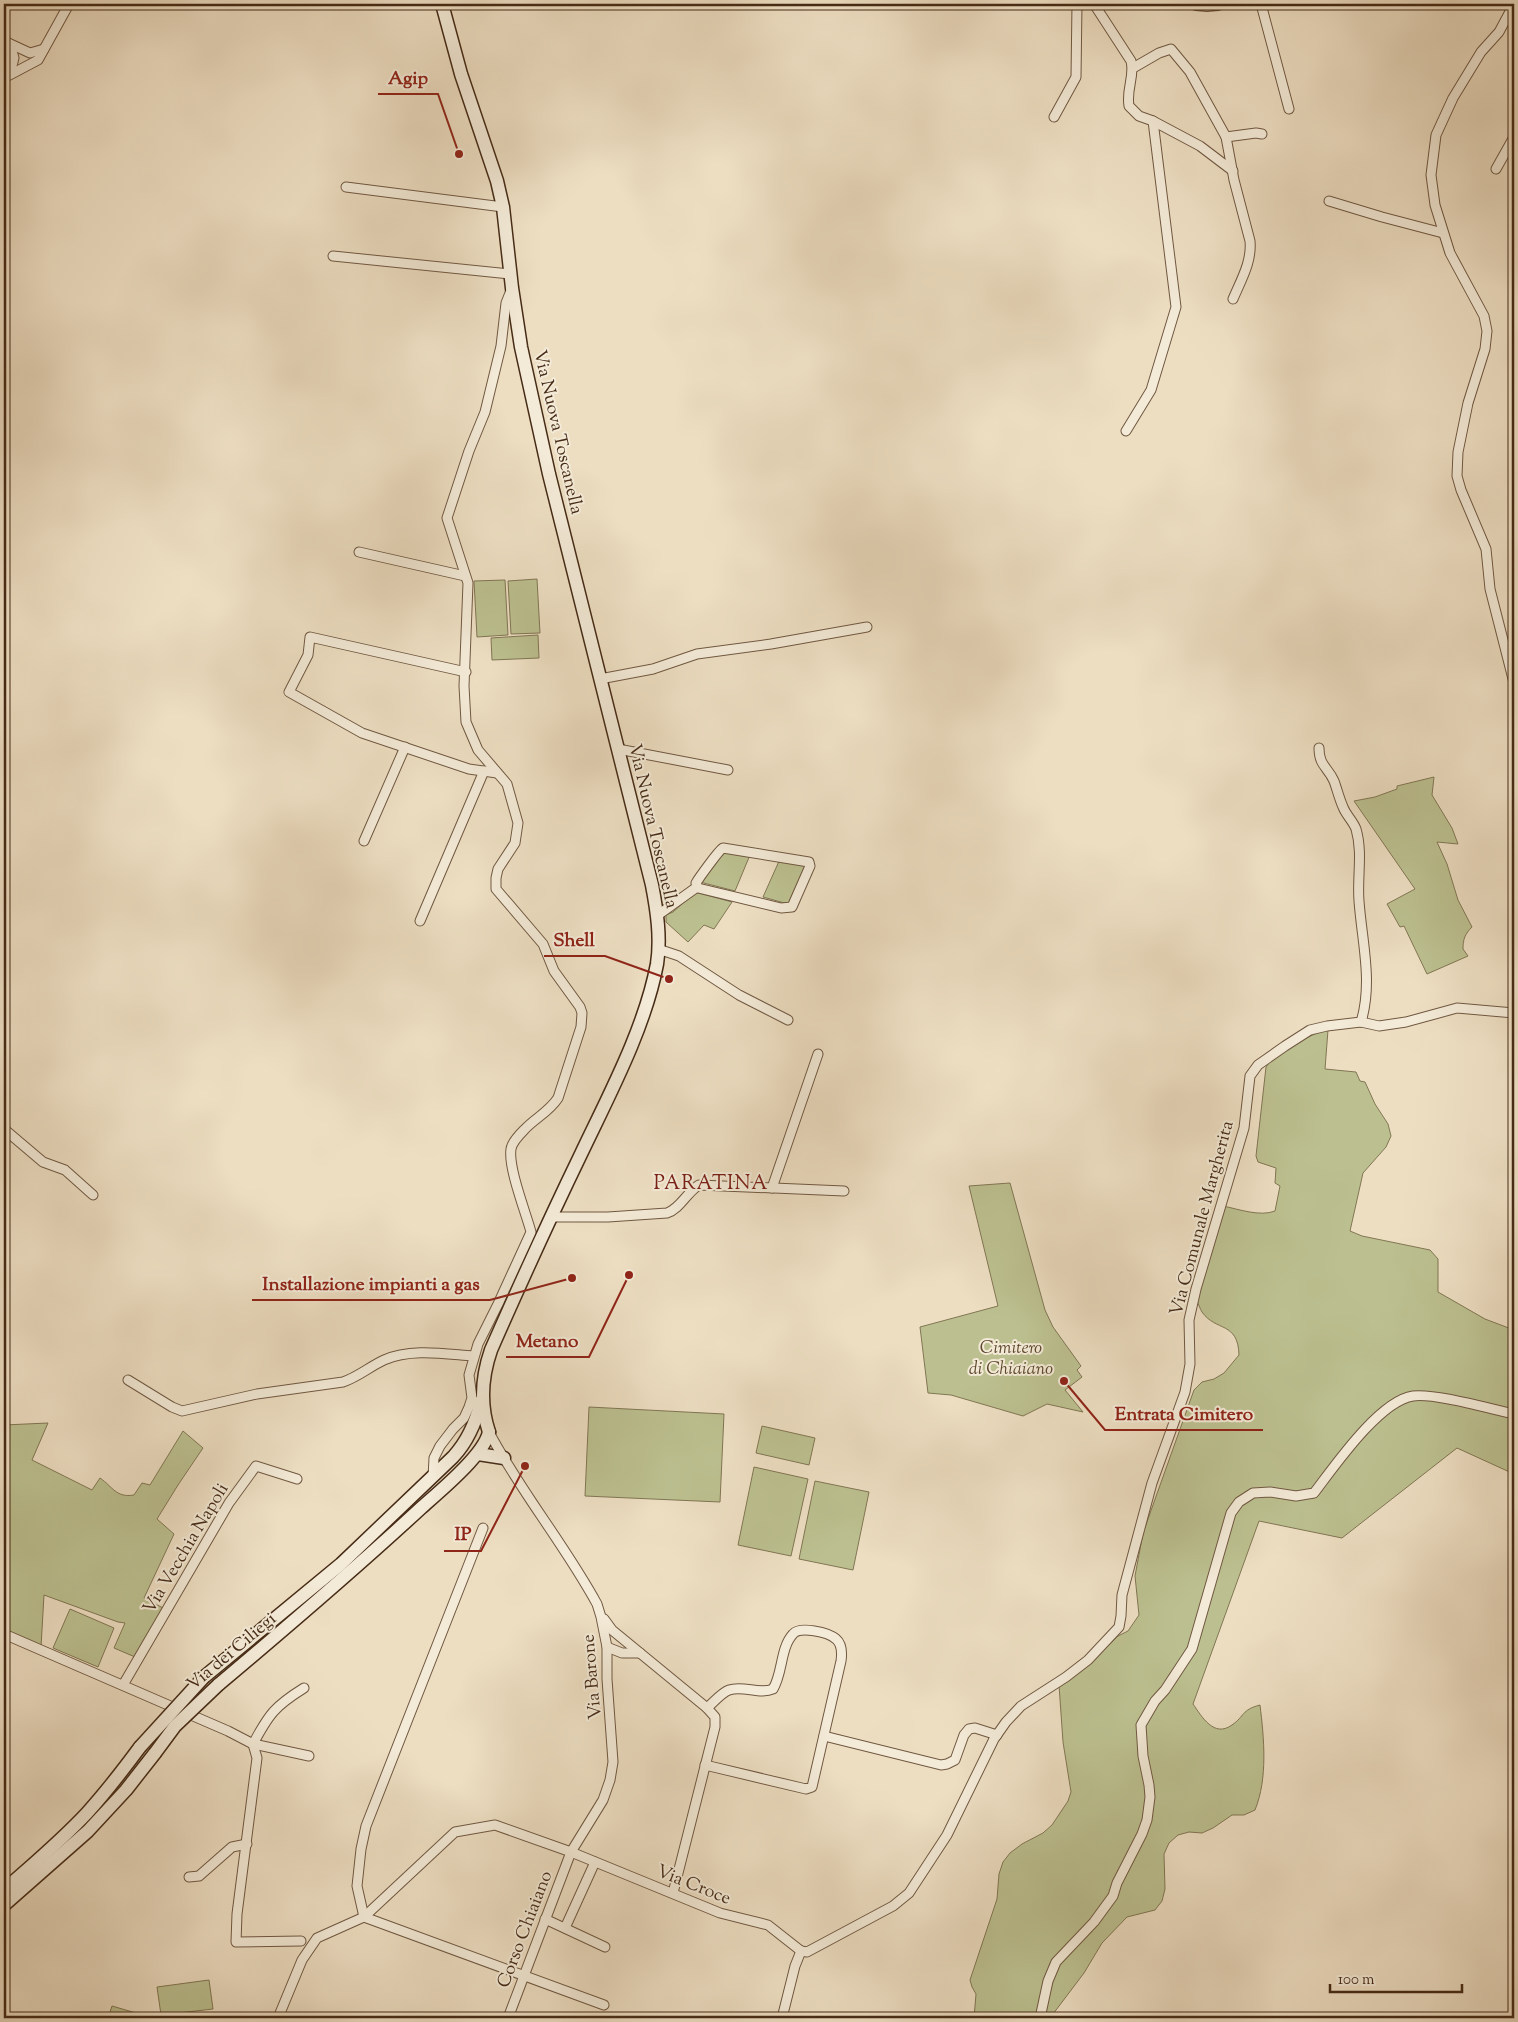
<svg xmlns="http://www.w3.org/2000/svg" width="1518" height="2022" viewBox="0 0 1518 2022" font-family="'Sorts Mill Goudy',serif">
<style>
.green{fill:#bcc090;stroke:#817653}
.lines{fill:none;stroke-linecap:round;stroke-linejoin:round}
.minor-casing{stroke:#705841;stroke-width:11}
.tertiary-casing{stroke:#705841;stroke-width:14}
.secondary-casing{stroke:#462b16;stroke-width:15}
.minor{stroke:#f3ead7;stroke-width:9}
.tertiary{stroke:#f3ead7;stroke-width:11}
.secondary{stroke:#f3ead7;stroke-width:12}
.secondary-bridge-casing{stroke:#462b16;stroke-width:15;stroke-linecap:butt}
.secondary-bridge{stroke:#f3ead7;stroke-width:12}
.labels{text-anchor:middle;stroke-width:4;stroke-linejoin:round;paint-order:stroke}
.street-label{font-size:18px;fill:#462b16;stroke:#f3ead7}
.park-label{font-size:18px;font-style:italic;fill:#5e492e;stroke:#f3ead7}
.quarter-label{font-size:20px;letter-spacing:1px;fill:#7a1f14;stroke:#f3ead7}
.leader{fill:none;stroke:#8f2418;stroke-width:2}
.callout-dot{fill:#8f2418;stroke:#f3ead7;stroke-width:2}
.callout-label{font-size:19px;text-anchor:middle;font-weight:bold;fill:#8f2418;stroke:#f3ead7;stroke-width:4;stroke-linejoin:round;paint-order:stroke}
</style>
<rect width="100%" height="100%" fill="#eddec2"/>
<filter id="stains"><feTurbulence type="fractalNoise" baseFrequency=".004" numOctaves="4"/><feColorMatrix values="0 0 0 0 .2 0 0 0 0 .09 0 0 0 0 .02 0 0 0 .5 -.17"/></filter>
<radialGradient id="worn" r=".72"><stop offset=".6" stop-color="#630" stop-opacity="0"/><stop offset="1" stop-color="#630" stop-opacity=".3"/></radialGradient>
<g class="green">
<path d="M537,579L540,633L511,634L508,581Z"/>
<path d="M505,580L508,635L477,637L474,581Z"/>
<path d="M538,635L539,658L492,660L491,638Z"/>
<path d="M1434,777L1432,795L1452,828L1458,844L1437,842L1447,864L1458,900L1472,927C1465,934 1463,939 1463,949L1468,956L1427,974L1404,926L1400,927L1387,904L1415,889L1354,801L1375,797L1397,789V786Z"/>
<path d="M721,851L750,855L735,891L700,882L715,865Z"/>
<path d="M780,859L806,864L788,904L763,897Z"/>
<path d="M695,892L732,902L714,929L704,925L688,942L666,922V915L673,912Z"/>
<path d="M1328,1030L1325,1069L1356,1072L1360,1081L1365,1082L1375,1104L1388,1124L1391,1136L1386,1147L1363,1173L1350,1231L1362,1236L1430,1250L1438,1259V1292L1485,1319L1514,1330V1474L1457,1448L1342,1538L1259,1521L1193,1704C1202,1717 1214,1738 1232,1725C1245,1716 1241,1710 1260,1705C1264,1738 1268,1778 1255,1810L1244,1815H1232L1213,1828L1202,1833L1189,1832L1178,1835L1169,1843L1164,1854L1165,1889L1162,1901L1155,1910L1127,1917L1102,1943L1084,1973L1050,2018H974L976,1994L972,1987L970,1980L997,1899L999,1874L1003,1862L1010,1853L1022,1844L1043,1833L1052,1825L1068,1801L1071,1792L1063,1742L1059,1685L1090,1664L1118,1636L1128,1631L1139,1615L1135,1576L1143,1533L1194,1390L1202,1382L1214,1379L1224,1373L1239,1355C1238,1321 1216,1332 1202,1312C1200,1309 1199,1305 1197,1301L1223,1206C1238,1209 1260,1217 1275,1211L1280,1186L1275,1183L1276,1168L1258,1162L1256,1156L1266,1067C1276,1051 1310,1034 1328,1030Z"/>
<path d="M1010,1183L1045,1310L1053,1327L1081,1366L1077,1370L1082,1377L1065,1390L1083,1412L1047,1404L1023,1416L951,1395L928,1393L920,1327L998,1306L969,1186Z"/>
<path d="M589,1407L724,1414L720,1502L585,1496Z"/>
<path d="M48,1423L32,1460L92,1490L100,1478C113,1487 116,1498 134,1495L142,1483L150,1485L183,1431L203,1448L178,1485L157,1519L174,1534L144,1598L163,1608L135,1657L114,1648L125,1623L118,1622L44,1595L41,1647L4,1630V1425Z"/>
<path d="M762,1426L815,1438L809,1465L756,1453Z"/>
<path d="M754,1467L808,1479L791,1556L738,1545Z"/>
<path d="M815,1481L869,1492L853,1570L799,1559Z"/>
<path d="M70,1609L114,1628L98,1667L53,1648Z"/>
<path d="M209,1980L213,2009L161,2015L157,1987Z"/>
<path d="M112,2006L153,2018H108Z"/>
</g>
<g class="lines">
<defs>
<g id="minor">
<path d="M1094,4L1131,61C1135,76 1126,89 1129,106L1139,116L1153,121L1200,146L1233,171"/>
<path d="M1261,4L1289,109"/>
<path d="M1514,4L1499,32L1481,52L1453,98L1436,135L1431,175L1435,205L1450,253L1484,316L1487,331L1485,349L1468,403L1458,452L1457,476L1461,490L1486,549L1490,589L1514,683"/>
<path d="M4,41L30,53L44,49"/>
<path d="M10,44L14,58L10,74"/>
<path d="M1133,68L1159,53L1171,49L1190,72L1226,137L1256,133L1262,134"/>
<path d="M4,78L38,60L69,4"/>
<path d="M1054,117L1076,77L1077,4"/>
<path d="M1226,137L1234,180L1250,241C1252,262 1241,280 1233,299"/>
<path d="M1496,169L1514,137"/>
<path d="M346,187L503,207"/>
<path d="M1329,201L1382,217L1443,233"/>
<path d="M333,256L510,274"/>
<path d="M1126,431L1151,390L1176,307L1153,121"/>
<path d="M359,552L465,576"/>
<path d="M466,672L310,637L308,655L289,692L362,733L469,769L497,773"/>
<path d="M600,679L653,669L697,654L771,644L867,627"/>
<path d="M1319,748C1319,766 1328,767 1334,781C1337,789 1339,798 1343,807C1346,815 1353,821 1356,829C1363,853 1357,877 1359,901C1362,942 1373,982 1361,1022"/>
<path d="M618,749L728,770"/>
<path d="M364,841L405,747"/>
<path d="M723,848L809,862L810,866L792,907L781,908L698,888L696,883C699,878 719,850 723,848Z"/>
<path d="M658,915L697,887"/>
<path d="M420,921L484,771"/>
<path d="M658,949L679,956L739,995L788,1020"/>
<path d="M4,1129L43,1162L65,1170L93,1195"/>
<path d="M772,1188L818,1054"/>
<path d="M551,1217H608L667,1213C680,1209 687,1192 699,1185L844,1191"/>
<path d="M128,1380L172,1407L182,1411L257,1394L343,1382C358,1377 369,1367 384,1360C411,1348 445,1354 473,1356"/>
<path d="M489,1432C520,1491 565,1545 597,1604L601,1617L607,1647V1679L613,1762L610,1780L603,1800L571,1852L508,2018"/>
<path d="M433,1477L434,1458L440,1446L453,1429L464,1418L469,1407L472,1398L469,1375L478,1344L498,1304L531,1232C526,1213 508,1168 511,1149C512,1142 519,1135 524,1130C535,1118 549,1112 558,1098L581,1027L582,1013L580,1007L554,971L543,944L496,889V878L498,869L515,843L518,823L507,784L478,750L466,722L464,686L468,583L447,518L469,451L485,412L501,346L506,303L512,288"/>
<path d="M483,1528L366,1826L361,1849L357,1886L364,1917L604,2005"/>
<path d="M604,1619L612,1630L707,1708L715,1717V1727L673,1893"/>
<path d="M4,1634L228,1731L253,1744L309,1756"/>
<path d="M607,1647L622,1653H640"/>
<path d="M123,1685L229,1503L256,1466L297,1479"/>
<path d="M824,1736L941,1765L947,1764L955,1760L964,1735L969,1729L975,1728L997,1735"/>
<path d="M705,1765L806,1789L812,1787L841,1661C842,1654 842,1644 836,1639C828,1632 800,1626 793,1634C780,1648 783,1673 773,1689C760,1695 743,1685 729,1690C721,1693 714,1702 707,1708"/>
<path d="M189,1877L199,1876L232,1847L247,1844"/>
<path d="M545,1919L605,1947"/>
<path d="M565,1928L595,1862"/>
<path d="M301,1941L236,1942L237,1914L257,1758L253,1744C269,1714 275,1706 304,1688"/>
<path d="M801,1951L807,1952L893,1906L909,1893L947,1835L994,1739L1006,1722L1021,1706L1066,1677L1088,1660L1119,1627L1121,1616L1122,1595L1152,1483L1185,1392L1190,1364L1189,1320L1196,1289L1244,1128L1250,1076L1258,1065L1285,1046L1310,1030L1327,1026L1361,1022L1379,1026L1406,1022L1457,1008L1514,1013"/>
<path d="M278,2018L302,1960L317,1938L364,1917L455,1832L495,1825L571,1852L720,1913L768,1925L801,1951"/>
<path d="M782,2018L795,1966L801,1951"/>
<path d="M1040,2018L1048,1981L1056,1962L1094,1922L1113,1896L1117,1883L1142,1834L1147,1820L1150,1797L1149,1785L1143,1756L1141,1725L1155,1701L1165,1690L1192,1649L1231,1513L1239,1502L1253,1493L1270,1492L1296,1496L1314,1493C1334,1467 1379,1401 1413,1396C1435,1393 1490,1409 1514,1414"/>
</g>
<path id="tertiary" d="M1196,4L1207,5L1218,4"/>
<g id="secondary">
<path d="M442,4L461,74L497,181L503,207L512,288L521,347L549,474L652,885C657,911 661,938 657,964C645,1028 609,1095 581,1154C550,1218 520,1284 491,1350C482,1376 480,1405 489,1432"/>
<path d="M478,1454L504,1458"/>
<path d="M204,1677L341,1564L453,1457C467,1442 476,1422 481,1401"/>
<path d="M218,1685C287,1627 355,1569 421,1508C440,1491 484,1455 489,1432"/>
<path d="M4,1890C32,1865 61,1841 87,1813C106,1792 123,1770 140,1747"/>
<path d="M4,1905L88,1831L126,1790L155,1753"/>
</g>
</defs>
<use href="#minor" class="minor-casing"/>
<use href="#tertiary" class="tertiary-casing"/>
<use href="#secondary" class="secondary-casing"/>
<use href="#minor" class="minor"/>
<use href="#tertiary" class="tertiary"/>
<use href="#secondary" class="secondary"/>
<defs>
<g id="secondary-bridge">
<path d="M140,1747L204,1677"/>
<path d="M155,1753L175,1726L218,1685"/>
</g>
</defs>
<use href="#secondary-bridge" class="secondary-bridge-casing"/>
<use href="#secondary-bridge" class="secondary-bridge"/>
</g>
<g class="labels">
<g class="street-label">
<text transform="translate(559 432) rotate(77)" y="6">Via Nuova Toscanella</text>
<text transform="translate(654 826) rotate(77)" y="6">Via Nuova Toscanella</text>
<text transform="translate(1201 1218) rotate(-75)" y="6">Via Comunale Margherita</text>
<text transform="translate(185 1548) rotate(-59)" y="6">Via Vecchia Napoli</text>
<text transform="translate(231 1651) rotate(-40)" y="6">Via dei Ciliegi</text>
<text transform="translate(591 1677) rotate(-95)" y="6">Via Barone</text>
<text transform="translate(694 1884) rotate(22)" y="6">Via Croce</text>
<text transform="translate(524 1929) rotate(-69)" y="6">Corso Chiaiano</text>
</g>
<g class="park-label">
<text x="1011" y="1353">Cimitero<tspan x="1011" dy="21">di Chiaiano</tspan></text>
</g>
<g class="quarter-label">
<text x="711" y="1189">PARATINA</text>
</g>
</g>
<path class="leader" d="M459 154L438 94H378M669 979L605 956H544M572 1278L490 1300H252M629 1275L589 1357H506M1064 1381L1105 1430H1263M525 1466L481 1551H444"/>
<g class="callout-dot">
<circle cx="459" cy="154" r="5"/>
<circle cx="669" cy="979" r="5"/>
<circle cx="572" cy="1278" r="5"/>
<circle cx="629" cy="1275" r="5"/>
<circle cx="1064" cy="1381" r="5"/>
<circle cx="525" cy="1466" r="5"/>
</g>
<g class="callout-label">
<text x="408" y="84">Agip</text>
<text x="574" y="946">Shell</text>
<text x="371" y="1290">Installazione impianti a gas</text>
<text x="547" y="1347">Metano</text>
<text x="1184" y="1420">Entrata Cimitero</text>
<text x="463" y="1540">IP</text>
</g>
<rect width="1518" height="2022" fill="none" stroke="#eddec2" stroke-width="20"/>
<rect x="5" y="5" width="1508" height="2012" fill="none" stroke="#462b16" stroke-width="2.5"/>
<rect x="10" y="10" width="1498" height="2002" fill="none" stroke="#462b16"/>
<path d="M1330 1984v8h132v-8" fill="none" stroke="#462b16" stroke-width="2.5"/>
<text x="1338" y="1984" font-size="15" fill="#462b16" stroke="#f3ead7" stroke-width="4" paint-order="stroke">100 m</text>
<rect width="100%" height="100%" filter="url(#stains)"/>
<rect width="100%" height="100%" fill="url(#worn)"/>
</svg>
